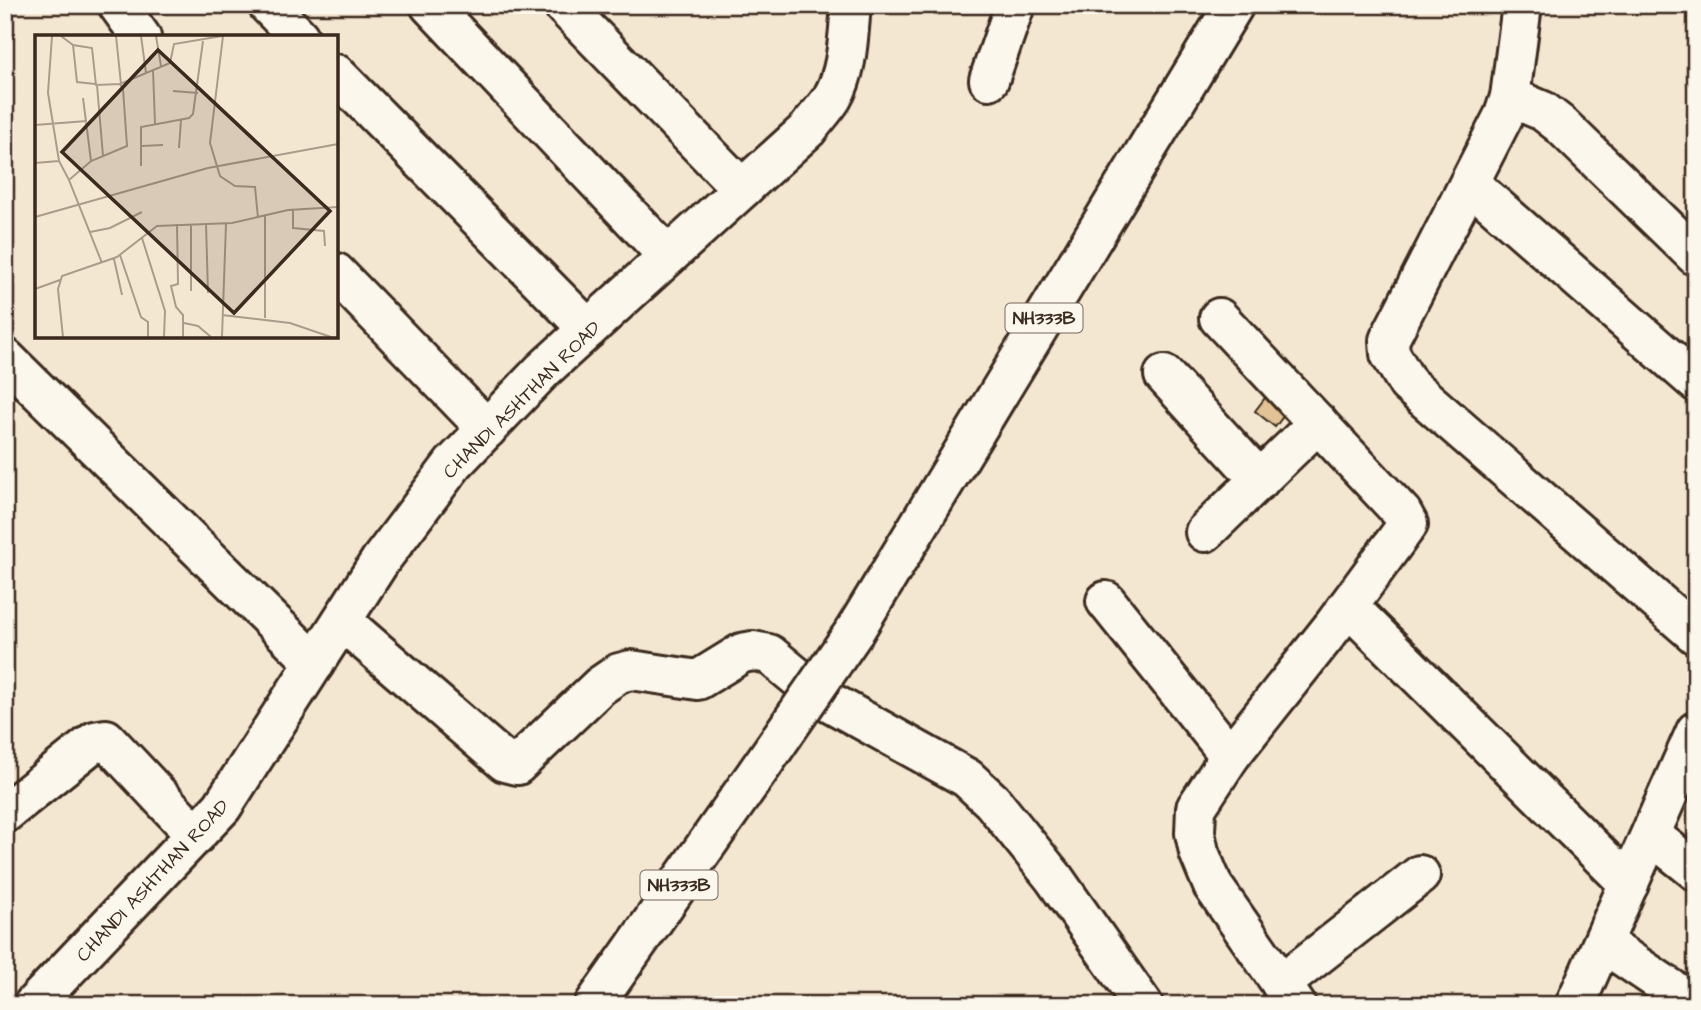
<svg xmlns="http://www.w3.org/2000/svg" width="1701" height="1010" viewBox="0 0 1701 1010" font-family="'Architects Daughter',sans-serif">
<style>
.building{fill:#e3c395;stroke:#3b2a1e;stroke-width:2}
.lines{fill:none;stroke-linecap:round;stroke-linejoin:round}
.minor-casing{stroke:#3b2a1e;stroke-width:44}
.highway-casing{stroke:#3b2a1e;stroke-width:44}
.minor{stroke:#fbf7ec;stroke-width:38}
.highway{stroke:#fbf7ec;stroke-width:38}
.highway-bridge-casing{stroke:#3b2a1e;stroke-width:44;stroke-linecap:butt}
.highway-bridge{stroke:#fbf7ec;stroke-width:38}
.labels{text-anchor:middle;stroke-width:6;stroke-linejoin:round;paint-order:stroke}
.shield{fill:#fbf7ec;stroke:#75685c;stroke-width:2}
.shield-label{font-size:18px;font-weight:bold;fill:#3b2a1e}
.street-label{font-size:19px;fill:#3b2a1e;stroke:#fbf7ec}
.inset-road{fill:none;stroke:#aa9b8a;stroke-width:2}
.view{fill:#3b2a1e;fill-opacity:0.15;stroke:#3b2a1e;stroke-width:3.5}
.inset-edge{fill:none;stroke:#3b2a1e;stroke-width:3.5}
</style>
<rect width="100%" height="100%" fill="#f4e7d2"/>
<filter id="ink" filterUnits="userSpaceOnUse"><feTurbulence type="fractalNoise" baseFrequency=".0143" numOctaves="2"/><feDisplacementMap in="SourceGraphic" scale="14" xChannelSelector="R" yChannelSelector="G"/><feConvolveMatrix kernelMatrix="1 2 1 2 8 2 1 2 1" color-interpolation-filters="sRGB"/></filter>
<g filter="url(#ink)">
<path class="building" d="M1268,394L1288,410L1275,427L1255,411Z"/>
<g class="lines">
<defs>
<g id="minor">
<path d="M118,5L141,37"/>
<path d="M268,5L299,37"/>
<path d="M430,5L668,256"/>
<path d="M563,5L742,189"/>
<path d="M1522,5L1510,97L1504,115L1389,340L1390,354L1408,384L1696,635"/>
<path d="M336,74L588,329"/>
<path d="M989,80L1015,5"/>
<path d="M1510,97L1543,111L1561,125L1696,256"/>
<path d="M1470,184L1696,382"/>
<path d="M336,273L487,429"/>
<path d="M1219,318L1402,513L1408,524L1334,625L1230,756L1196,808L1195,833L1199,852L1213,886L1296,1005"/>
<path d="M5,358L315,663"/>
<path d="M1164,375L1260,480"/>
<path d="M1205,532L1318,423"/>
<path d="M1106,601L1230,756"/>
<path d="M1348,606L1629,884"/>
<path d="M342,621L505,762L517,765L600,686L619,673L631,670L698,680L742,653L753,651L769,654L821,697L967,778L992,801L1054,878L1143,1005"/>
<path d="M5,813L95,741L106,739L196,835"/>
<path d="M1651,835L1696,871"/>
<path d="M1603,943L1695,1005"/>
<path d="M1281,984L1420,875"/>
<path d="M33,1005L222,807L380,561L453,464L543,370L808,129C815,119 825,109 832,98C848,71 848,36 851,5"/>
<path d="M1575,1005L1696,731"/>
</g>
<g id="highway">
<path d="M854,632L1234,5"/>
<path d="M594,1005L763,764"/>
</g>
</defs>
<use href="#minor" class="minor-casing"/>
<use href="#highway" class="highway-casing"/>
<use href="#minor" class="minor"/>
<use href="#highway" class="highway"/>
<defs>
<path id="highway-bridge" d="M763,764L854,632"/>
</defs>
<use href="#highway-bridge" class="highway-bridge-casing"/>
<use href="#highway-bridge" class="highway-bridge"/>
</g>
</g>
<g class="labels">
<g class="shield">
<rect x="1005.5" y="303.5" width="77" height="29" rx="5"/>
<rect x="640.5" y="870.5" width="77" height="29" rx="5"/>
</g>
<g class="shield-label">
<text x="1044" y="324">NH333B</text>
<text x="679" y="891">NH333B</text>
</g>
<g class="street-label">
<text transform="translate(521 399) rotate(-45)" y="7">CHANDI ASHTHAN ROAD</text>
<text transform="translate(152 880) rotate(-47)" y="7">CHANDI ASHTHAN ROAD</text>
</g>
</g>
<g transform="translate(35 35)">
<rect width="303" height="303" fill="#f4e7d2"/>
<path class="inset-road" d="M17,1L13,58L24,126L34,145M26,1L38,10L57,13L61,50L85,49L88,54L92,111L56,126L34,145L67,228M81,1L86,49M106,1L111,38M121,1L126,31M188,1L175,108L185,141L200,151L220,152L223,183M38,10L42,47L60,49M118,35L120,89M85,49L135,28L139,9L187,1M62,50L68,121M138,56L163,58M48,63L56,126M0,90L52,86M106,111L128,110M144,113L146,85M0,128L24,126M106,131V92L154,83L158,79L168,6M258,175V193L289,196L290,211M0,182L173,133L303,109M142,189L143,249L136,251L141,272L148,280V302M156,189V256M171,189L173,258M55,197L75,193L107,177M107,203L130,276L129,302M85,220L106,282L113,287V302M79,224L87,260M0,254L25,245M187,280L255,288L296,302M230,283V181M149,288L163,291L176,302M28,302L23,254L27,241L82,222L122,191L197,188L253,175L303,172M187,302L191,189"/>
<path class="view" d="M123,15L295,176L199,278L27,117Z"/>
<rect width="303" height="303" class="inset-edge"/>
</g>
<rect width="1701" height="1010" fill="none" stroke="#fbf7ec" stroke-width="28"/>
<rect x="14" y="14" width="1673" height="982" fill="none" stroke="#3b2a1e" stroke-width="2.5" filter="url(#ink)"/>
</svg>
